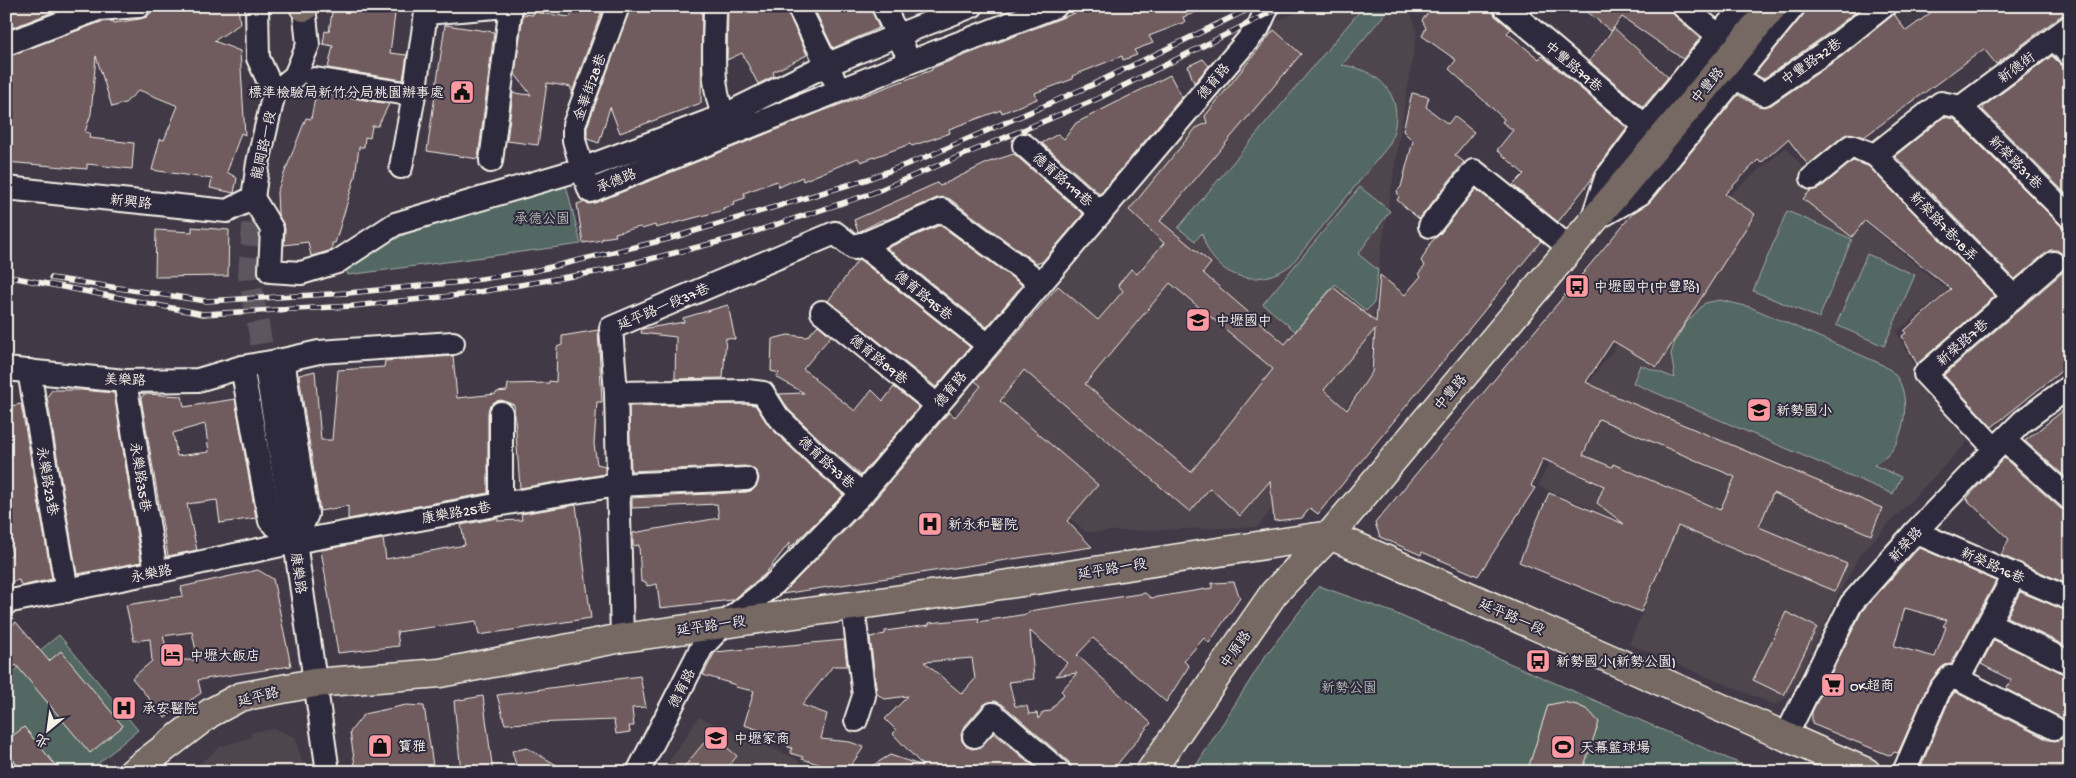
<svg xmlns="http://www.w3.org/2000/svg" width="2076" height="778" viewBox="0 0 2076 778" font-family="'Gochi Hand','LXGW WenKai TC',sans-serif">
<style>
.built{fill:#50444e}
.green{fill:#526863;stroke:#a3aca6}
.building{fill:#705c5e;stroke:#f4f1e8;fill-rule:evenodd}
.lines{fill:none;stroke-linecap:round;stroke-linejoin:round}
.minor-tunnel{stroke:#5d555f;stroke-width:22;stroke-dasharray:22 11;stroke-linecap:butt}
.minor-casing{stroke:#f4f1e8;stroke-width:26}
.major-casing{stroke:#f4f1e8;stroke-width:31}
.minor{stroke:#2f2a3d;stroke-width:22}
.major{stroke:#766964;stroke-width:28}
.rail-casing{stroke:#f4f1e8;stroke-width:5.5}
.rail{stroke:#2f2a3d;stroke-width:4;stroke-dasharray:11;stroke-linecap:butt}
.labels{text-anchor:middle;stroke-width:4;stroke-linejoin:round;paint-order:stroke}
.street-label{font-size:14px;fill:#f4f1e8;stroke:#2f2a3d}
.poi-label{font-size:14px;fill:#f4f1e8;stroke:#2f2a3d;text-anchor:start}
.park-label{font-size:14px;fill:#b3bab3;stroke:#2f2a3d}
</style>
<rect width="100%" height="100%" fill="#423947"/>
<filter id="ink" filterUnits="userSpaceOnUse"><feTurbulence type="fractalNoise" baseFrequency=".02" numOctaves="2"/><feDisplacementMap in="SourceGraphic" scale="10" xChannelSelector="R" yChannelSelector="G"/><feConvolveMatrix kernelMatrix="1 2 1 2 8 2 1 2 1" color-interpolation-filters="sRGB"/></filter>
<g filter="url(#ink)">
<g class="built">
<path d="M1310,6H1408L1417,30L1379,263L1369,376L1258,527L1086,532L949,406L1250,57L1271,24Z"/>
<path d="M1786,147L1812,178L1948,291L1896,332L1918,371L1917,379L1968,441L1860,554L1838,596L1794,687L1786,698L1775,705L1629,644L1672,543L1538,486L1588,384L1680,258L1707,214Z"/>
<path d="M699,717L795,758L810,772H662Z"/>
<path d="M275,729L295,737L305,772H190L221,746L250,738L252,732Z"/>
</g>
<g class="green">
<path d="M1364,6H1385L1389,9L1342,65C1386,71 1408,103 1389,145L1291,265C1255,291 1212,277 1202,233L1195,241L1178,228Z"/>
<path d="M565,181L581,244L348,275L344,264L414,230L486,202Z"/>
<path d="M1360,187L1390,211L1358,254L1378,270L1374,303L1366,311L1335,284L1295,331L1263,304Z"/>
<path d="M1787,211L1852,239L1819,318L1753,291Z"/>
<path d="M1867,254L1915,275L1884,346L1836,325Z"/>
<path d="M1720,300L1750,307L1879,363C1884,366 1892,370 1895,375C1912,394 1905,439 1887,456C1883,459 1878,462 1874,465L1901,477L1893,494L1633,383L1640,365L1675,378L1671,354L1674,344L1685,324L1705,303Z"/>
<path d="M1319,586L1392,612L1759,772H1192L1266,655Z"/>
<path d="M59,635L138,730L88,772H9L6,768V678Z"/>
</g>
<g class="building">
<path d="M6,6H68L6,30Z"/>
<path d="M169,6H238L240,24L214,41L240,51L245,135L241,133L227,172L237,178L234,193L210,188L212,179L152,170L160,139L164,140L178,106L139,90L125,103L112,107L96,56L91,114L85,132L90,133L89,138L134,143L132,169L87,164V169L6,162V57L101,22L113,21L114,23L140,19L147,17L151,12Z"/>
<path d="M333,6H396L390,53L407,55L403,80L328,68L333,46L323,44L325,31L329,32Z"/>
<path d="M575,6H585L601,13L571,95V87L547,83L538,145L507,141L513,93L531,95L515,74L523,14L533,15V12L570,17Z"/>
<path d="M631,6H702L701,103L620,133L610,107L599,143L587,139V127Z"/>
<path d="M728,6H785L807,55L773,72L774,76L758,84L742,53L727,60Z"/>
<path d="M813,6H870L879,28L833,48Z"/>
<path d="M1093,6H1208V8L1183,17L1185,22L1149,36L1153,43L1134,50L1137,55L1123,60L1122,56L1072,76L1073,79L1035,93L1037,99L1002,113L1001,110L949,129L950,133L912,146L910,144L861,162L858,158L803,181L802,177L779,187L777,181L744,193L745,198L733,202L734,205L723,208L724,210L656,228L655,225L642,229L640,227L615,233L616,236L602,238V240L583,243L577,204L583,202L589,204L595,203L823,111L932,70V68Z"/>
<path d="M1434,6H1491L1495,16L1511,29L1507,33L1539,59L1542,56L1627,128L1596,170L1591,180L1558,222L1513,185L1524,174L1497,150L1513,130L1502,122L1504,119L1449,69L1456,60L1422,36L1426,28L1422,20Z"/>
<path d="M1580,6H1670L1675,16L1700,38L1683,59L1622,17L1611,31Z"/>
<path d="M1807,6H1863L1826,35L1763,79L1755,74L1804,14Z"/>
<path d="M1940,6H2070V9L1996,64L1984,49L1864,137L1849,133L1843,136L1808,165L1788,139L1761,163L1758,160L1725,194L1755,214L1657,367L1613,341L1586,382L1610,394L1882,508L1871,535L1773,493L1759,527L1847,564L1835,591L1678,526L1641,612L1519,562L1549,493L1624,524L1597,503L1604,486L1543,459L1531,486L1535,488L1478,576L1422,552L1421,555L1380,537L1375,523L1633,213L1650,202L1738,95L1758,106L1764,107L1771,105L1841,57L1894,14L1906,31ZM1599,419L1735,477L1720,510L1613,464L1612,467L1583,455Z"/>
<path d="M445,25L494,32L478,159L427,151Z"/>
<path d="M1614,28L1668,77L1643,107L1589,61Z"/>
<path d="M1274,30L1301,54L1160,221L1211,263L1203,273L1285,344L1333,287L1376,322L1380,275L1405,295L1421,276L1418,274L1425,266L1421,261L1431,242L1440,234L1476,189L1541,241L1318,514L1310,508L1302,518L1274,521L1270,481L1240,516L1210,488L1190,512L1024,370L1000,401L1098,485L1067,521L1092,547L782,594L872,503L949,412L955,417L981,386L975,381L1058,286L1098,320L1123,291L1118,285L1131,269L1137,274L1164,243L1129,210L1196,128L1207,123L1205,116ZM1170,283L1273,369L1191,472L1085,384ZM1375,329L1372,372L1347,410L1324,390Z"/>
<path d="M2052,56L2061,65L2070,69V198L1983,110L1984,106Z"/>
<path d="M1203,59L1209,66L1194,83L1188,66Z"/>
<path d="M1170,75L1182,97L1100,194L1042,143L1058,134L1064,139L1076,123Z"/>
<path d="M316,92L389,104L378,126H372L370,138L365,137L364,147H359L355,177L335,243H332V250L311,256L308,242L284,245L285,229L278,214L277,192L306,118L311,119Z"/>
<path d="M1412,93L1429,97L1426,107L1448,124L1454,116L1474,132L1455,155L1464,162L1419,219L1397,200L1399,197L1397,191L1401,187L1413,141L1403,131Z"/>
<path d="M1944,117L1954,119L2061,226L2070,230V364L1992,427L1944,375L2062,273L2065,268L2066,261L2063,254L2057,250H2050L2015,279L1895,156Z"/>
<path d="M1014,154L1083,214L1042,262L1036,263L950,199L944,197L937,198L884,221V219L858,232L854,220L937,183L940,186L989,162Z"/>
<path d="M1853,161L1868,166L1995,296L1917,364L1902,336L1906,333L1904,331L1951,289L1865,220L1852,237L1803,199L1810,191L1820,188Z"/>
<path d="M940,225L1022,285L987,327L887,248Z"/>
<path d="M192,227L229,230L228,276L155,277L156,230L192,232Z"/>
<path d="M858,260H860L970,347L936,387L828,301Z"/>
<path d="M728,305L735,339L726,338L723,378L675,379L676,337L641,333L642,329L684,322L683,318Z"/>
<path d="M818,325L831,336L803,369L815,378L814,379L855,411L872,390L883,401L894,387L919,407L861,475L828,447L788,409L779,394L804,393L776,377L779,373L771,371L772,339L788,335L807,337Z"/>
<path d="M598,330L602,402H597L594,444L597,464L605,466V474L520,488L514,405L501,400L494,402L489,407L488,413V493L348,519V506L320,511L299,375L315,371L321,440H332L338,370L384,367L385,361L453,356L457,398L496,394L497,392L507,391L508,384L549,383V381L556,382L557,347L562,345V336Z"/>
<path d="M52,390H81L114,393L141,562L77,574L47,397Z"/>
<path d="M144,394L182,396L184,407L235,399L256,518L220,523L217,500L187,504L197,550L168,556L141,398ZM205,424L209,452L177,456L173,433Z"/>
<path d="M21,404L52,579L21,586L19,580L6,583V557L12,555L6,525V407Z"/>
<path d="M746,404L755,405L769,426L810,466L843,495L788,550L790,542L765,574L732,600L660,608L657,584L647,586L646,582H641L639,545L633,546V533L719,518L717,504L632,508V498L747,492L753,490L757,485L759,478L757,472L752,468L745,466L631,471L629,406Z"/>
<path d="M2070,405V481L2025,441Z"/>
<path d="M2004,458L2061,509L2070,512V585L2001,555L2009,539L1966,499Z"/>
<path d="M576,505L591,618L479,635L476,621L397,632L399,646L338,653L321,550L383,539L386,559L465,545L461,525L498,518V521L522,520L521,514Z"/>
<path d="M1920,548L1996,581L1951,664L1945,665L1940,669L1929,683L1898,753L1894,752L1891,756L1812,724V712L1862,611L1918,549ZM1905,608L1947,620L1943,626L1946,627L1935,657L1894,646Z"/>
<path d="M258,570L273,579L291,666L198,680L201,693L165,718L132,678L152,661L150,639L134,641L126,605L183,596L181,587ZM192,632L198,660H170L163,636Z"/>
<path d="M1234,582L1240,598L1209,643L1204,638L1184,661L1189,666L1166,702L1093,638L1077,655L1151,723L1111,772H1073L1069,762L1002,704L995,701L989,702L983,705L964,727L961,734L962,741L966,746L972,749L978,748L994,733L1040,772H990L984,766L977,772H862L890,755L923,766L893,734L896,730L885,719L908,696L885,699L877,694L870,637L885,634V631L929,625V623L979,618L978,622L1027,614L1029,611L1145,593L1151,598L1212,588V583ZM1030,631L1067,663L1056,676L1077,673L1061,691L1064,694L1050,711L1043,712L1038,719L1037,713L1029,714L1027,706H1015L1009,682L1034,679ZM972,658L975,679L962,694L924,662Z"/>
<path d="M2020,592L2070,612V648L2007,617Z"/>
<path d="M1786,612L1817,627L1784,695L1753,680Z"/>
<path d="M16,622L49,661L61,651L123,726L90,753L16,665L6,673V630Z"/>
<path d="M844,640L847,666H833L802,705L827,714L821,739L850,742L864,747L846,772H831L832,768L802,759L803,757L790,753L792,748L788,747L789,740L744,725L754,691L735,687L736,685L703,675L715,652Z"/>
<path d="M1994,640L2070,676V772H1926L1920,769L1950,698L1955,692L2048,740L2055,741L2062,739L2065,734L2067,727L2065,720L2060,717L2006,689L2011,680L1981,664Z"/>
<path d="M640,676L646,707L632,708L634,726H629L630,732L616,734L614,720L505,724L497,695Z"/>
<path d="M483,696L493,772H461L454,701Z"/>
<path d="M1563,702L1577,705L1588,710L1599,722L1582,772H1527L1548,705Z"/>
<path d="M406,705L424,706L434,772H356L350,732L364,714Z"/>
<path d="M24,727L61,772H23L6,751V741Z"/>
<path d="M711,734L737,756L724,772H680Z"/>
<path d="M527,748L569,772H518L512,751Z"/>
</g>
<g class="lines">
<path class="minor-tunnel" d="M256,191L249,274L267,375"/>
<defs>
<g id="minor">
<path d="M715,6C715,45 708,94 730,127"/>
<path d="M798,6L833,77"/>
<path d="M883,6L904,48"/>
<path d="M972,6L898,35L826,65L723,116L582,169L590,191L910,62L1056,6"/>
<path d="M1504,6L1645,126"/>
<path d="M1683,6L1719,36"/>
<path d="M2054,39L2070,55"/>
<path d="M6,44L98,9L139,6"/>
<path d="M1734,77L1764,94L1834,46L1884,6"/>
<path d="M315,79L414,95L426,13L507,6"/>
<path d="M274,93L295,76L308,45L304,6"/>
<path d="M1961,107L2070,217"/>
<path d="M1961,107L2070,26"/>
<path d="M1024,145L1101,213"/>
<path d="M1875,155L2014,297"/>
<path d="M491,161L511,6"/>
<path d="M401,167L414,95"/>
<path d="M1812,178L1851,146L1875,155L1941,103L1961,107"/>
<path d="M6,188L227,211L253,198"/>
<path d="M253,198L272,229L270,271L301,273L337,262L395,224L582,169L574,140V125L618,6"/>
<path d="M253,198L258,163L274,93L258,58L257,6"/>
<path d="M1593,217L1606,178L1645,126L1743,6"/>
<path d="M1600,217L1640,194L1794,6"/>
<path d="M1430,226L1474,171L1570,248"/>
<path d="M861,244L988,345"/>
<path d="M822,312L937,405"/>
<path d="M283,360L319,352L453,343"/>
<path d="M242,367L270,521L295,542"/>
<path d="M6,369L125,381L198,380L242,367L283,360L307,514L295,542"/>
<path d="M29,371L67,591"/>
<path d="M267,375L295,542L328,772"/>
<path d="M125,381L156,572"/>
<path d="M616,393L747,391L763,393L778,417L819,457L862,494"/>
<path d="M501,413V504"/>
<path d="M2004,440L2070,499"/>
<path d="M1995,449L1925,374L2053,263"/>
<path d="M1915,532L2070,599"/>
<path d="M6,602L156,572L295,542L501,504L618,485L746,479"/>
<path d="M853,606L864,696L856,720"/>
<path d="M1989,623L2070,663"/>
<path d="M622,638L616,393L611,328L835,233L854,248L942,210L1041,283"/>
<path d="M1958,679L2054,728"/>
<path d="M974,736L993,714L1060,772"/>
<path d="M1786,736L1851,604L1915,532L1995,449L2023,421L2070,386"/>
<path d="M638,772L702,647L726,622L774,584L862,494L1258,28L1268,6"/>
<path d="M1904,772L1939,691L1950,677L1958,679L2015,574"/>
</g>
<g id="major">
<path d="M304,7V6"/>
<path d="M133,772L210,713L240,697L314,683L440,673L622,638L1016,583L1330,535L1866,772"/>
<path d="M1150,772L1274,593L1330,535L1773,6"/>
</g>
</defs>
<use href="#minor" class="minor-casing"/>
<use href="#major" class="major-casing"/>
<use href="#minor" class="minor"/>
<use href="#major" class="major"/>
<defs>
<g id="rail">
<path d="M6,276L203,314L353,306L461,295L602,271L738,237L870,194L1097,99L1283,6"/>
<path d="M51,278L206,301L348,293L461,282L534,271L668,239L868,179L931,155L1092,85L1255,6"/>
</g>
</defs>
<use href="#rail" class="rail-casing"/>
<use href="#rail" class="rail"/>
</g>
</g>
<defs>
<symbol id="civic-square" viewBox="-11 -11 22 22"><rect x="-9" y="-9" width="18" height="18" rx="4" fill="#ff9aa2" stroke="#2f2a3d"/><path d="M-.6-6.5H3V-4.5H.6V-3L4-1V1h2V6H-6V1h2V-1L-.6-3ZM-1.2 2.5V6h2.4V2.5Z" fill="#111"/></symbol>
<symbol id="bus-square" viewBox="-11 -11 22 22"><rect x="-9" y="-9" width="18" height="18" rx="4" fill="#ff9aa2" stroke="#2f2a3d"/><path d="M-5-6H5V4H4V6H2V4H-2V6H-4V4H-5ZM-3.5-4V0h7V-4ZM-3.5 1.2v1.5H-2V1.2ZM2 1.2v1.5H3.5V1.2Z" fill="#111"/></symbol>
<symbol id="school-square" viewBox="-11 -11 22 22"><rect x="-9" y="-9" width="18" height="18" rx="4" fill="#ff9aa2" stroke="#2f2a3d"/><path d="M0-5L7-2L0 1L-7-2ZM-4 1L0 2.5L4 1V4Q0 6-4 4Z" fill="#111"/></symbol>
<symbol id="hospital-square" viewBox="-11 -11 22 22"><rect x="-9" y="-9" width="18" height="18" rx="4" fill="#ff9aa2" stroke="#2f2a3d"/><path d="M-5-5h3v3.5h4V-5h3V5h-3V1.5h-4V5h-3Z" fill="#111"/></symbol>
<symbol id="hotel-square" viewBox="-11 -11 22 22"><rect x="-9" y="-9" width="18" height="18" rx="4" fill="#ff9aa2" stroke="#2f2a3d"/><path d="M-6-4.5h1.5V1H6V5H4.5V3h-9V5H-6ZM-4 0a1.8 1.8 0 1 1 3.6 0ZM.5 0V-2.5h3Q6-2.5 6 0Z" fill="#111"/></symbol>
<symbol id="supermarket-square" viewBox="-11 -11 22 22"><rect x="-9" y="-9" width="18" height="18" rx="4" fill="#ff9aa2" stroke="#2f2a3d"/><path d="M-6-5.5h2.5l.6 2H6L4.5 2H-2.5L-4.4-4H-6ZM-1.5 3.2a1.3 1.3 0 1 0 .1 0ZM3 3.2a1.3 1.3 0 1 0 .1 0Z" fill="#111"/></symbol>
<symbol id="shop-square" viewBox="-11 -11 22 22"><rect x="-9" y="-9" width="18" height="18" rx="4" fill="#ff9aa2" stroke="#2f2a3d"/><path d="M-5-2.5h2.3a2.7 3.5 0 0 1 5.4 0H5L5.5 6h-11ZM-1.5-2.5h3a1.5 2.3 0 0 0-3 0Z" fill="#111"/></symbol>
<symbol id="stadium-square" viewBox="-11 -11 22 22"><rect x="-9" y="-9" width="18" height="18" rx="4" fill="#ff9aa2" stroke="#2f2a3d"/><path d="M0-5a6.5 5 0 1 0 0 10a6.5 5 0 1 0 0-10ZM-3.5-1.8h7v3.6h-7Z" fill="#111"/></symbol>
</defs>
<g fill-rule="evenodd">
<use href="#civic-square" x="448" y="78" width="28" height="28"/>
<use href="#bus-square" x="1563" y="272" width="28" height="28"/>
<use href="#school-square" x="1184" y="306" width="28" height="28"/>
<use href="#school-square" x="1745" y="396" width="28" height="28"/>
<use href="#hospital-square" x="916" y="510" width="28" height="28"/>
<use href="#hotel-square" x="158" y="641" width="28" height="28"/>
<use href="#bus-square" x="1524" y="647" width="28" height="28"/>
<use href="#supermarket-square" x="1819" y="671" width="28" height="28"/>
<use href="#hospital-square" x="110" y="694" width="28" height="28"/>
<use href="#school-square" x="702" y="724" width="28" height="28"/>
<use href="#shop-square" x="366" y="732" width="28" height="28"/>
<use href="#stadium-square" x="1549" y="733" width="28" height="28"/>
</g>
<g class="labels">
<g class="street-label">
<text transform="translate(1811 61) rotate(-35)" y="5">中豐路72巷</text>
<text transform="translate(1574 66) rotate(40)" y="5">中豐路79巷</text>
<text transform="translate(2016 67) rotate(-36)" y="5">新德街</text>
<text transform="translate(1213 81) rotate(-50)" y="5">德育路</text>
<text transform="translate(1707 85) rotate(-50)" y="5">中豐路</text>
<text transform="translate(589 87) rotate(-70)" y="5">金華街28巷</text>
<text transform="translate(263 145) rotate(-78)" y="5">龍岡路一段</text>
<text transform="translate(2016 162) rotate(45)" y="5">新榮路31巷</text>
<text transform="translate(1063 179) rotate(41)" y="5">德育路119巷</text>
<text transform="translate(616 180) rotate(-22)" y="5">承德路</text>
<text transform="translate(131 201) rotate(6)" y="5">新興路</text>
<text transform="translate(1944 226) rotate(46)" y="5">新榮路7巷18弄</text>
<text transform="translate(924 295) rotate(39)" y="5">德育路95巷</text>
<text transform="translate(663 306) rotate(-23)" y="5">延平路一段37巷</text>
<text transform="translate(1962 342) rotate(-41)" y="5">新榮路7巷</text>
<text transform="translate(879 359) rotate(39)" y="5">德育路89巷</text>
<text transform="translate(125 379) rotate(2)" y="5">美樂路</text>
<text transform="translate(950 389) rotate(-50)" y="5">德育路</text>
<text transform="translate(1450 392) rotate(-50)" y="5">中豐路</text>
<text transform="translate(827 462) rotate(42)" y="5">德育路73巷</text>
<text transform="translate(141 477) rotate(81)" y="5">永樂路35巷</text>
<text transform="translate(48 481) rotate(80)" y="5">永樂路23巷</text>
<text transform="translate(456 512) rotate(-10)" y="5">康樂路25巷</text>
<text transform="translate(1905 544) rotate(-48)" y="5">新榮路</text>
<text transform="translate(1993 565) rotate(24)" y="5">新榮路16巷</text>
<text transform="translate(1112 568) rotate(-9)" y="5">延平路一段</text>
<text transform="translate(151 573) rotate(-12)" y="5">永樂路</text>
<text transform="translate(299 573) rotate(82)" y="5">康樂路</text>
<text transform="translate(1512 616) rotate(24)" y="5">延平路一段</text>
<text transform="translate(711 625) rotate(-8)" y="5">延平路一段</text>
<text transform="translate(1235 649) rotate(-55)" y="5">中原路</text>
<text transform="translate(681 688) rotate(-63)" y="5">德育路</text>
<text transform="translate(258 696) rotate(-14)" y="5">延平路</text>
</g>
<g class="poi-label">
<text x="444" y="97" text-anchor="end">標準檢驗局新竹分局桃園辦事處</text>
<text x="1594" y="291">中壢國中(中豐路)</text>
<text x="1216" y="325">中壢國中</text>
<text x="1776" y="415">新勢國小</text>
<text x="948" y="529">新永和醫院</text>
<text x="190" y="660">中壢大飯店</text>
<text x="1556" y="666">新勢國小(新勢公園)</text>
<text x="1850" y="690">OK超商</text>
<text x="142" y="713">承安醫院</text>
<text x="734" y="743">中壢家商</text>
<text x="398" y="751">寶雅</text>
<text x="1580" y="752">天幕籃球場</text>
</g>
<g class="park-label">
<text x="542" y="223">承德公園</text>
<text x="1349" y="692">新勢公園</text>
</g>
</g>
<rect width="2076" height="778" fill="none" stroke="#2f2a3d" stroke-width="25"/>
<rect x="12" y="12" width="2051" height="753" fill="none" stroke="#f4f1e8" stroke-width="2" filter="url(#ink)"/>
<g transform="translate(48 730) rotate(209)" stroke="#2f2a3d" stroke-width="4" paint-order="stroke">
<path d="M0-4L9 19L0 12L-9 19Z" fill="#f4f1e8"/>
<text y="-8" font-size="14" font-weight="bold" text-anchor="middle" fill="#f4f1e8">北</text>
</g>
</svg>
